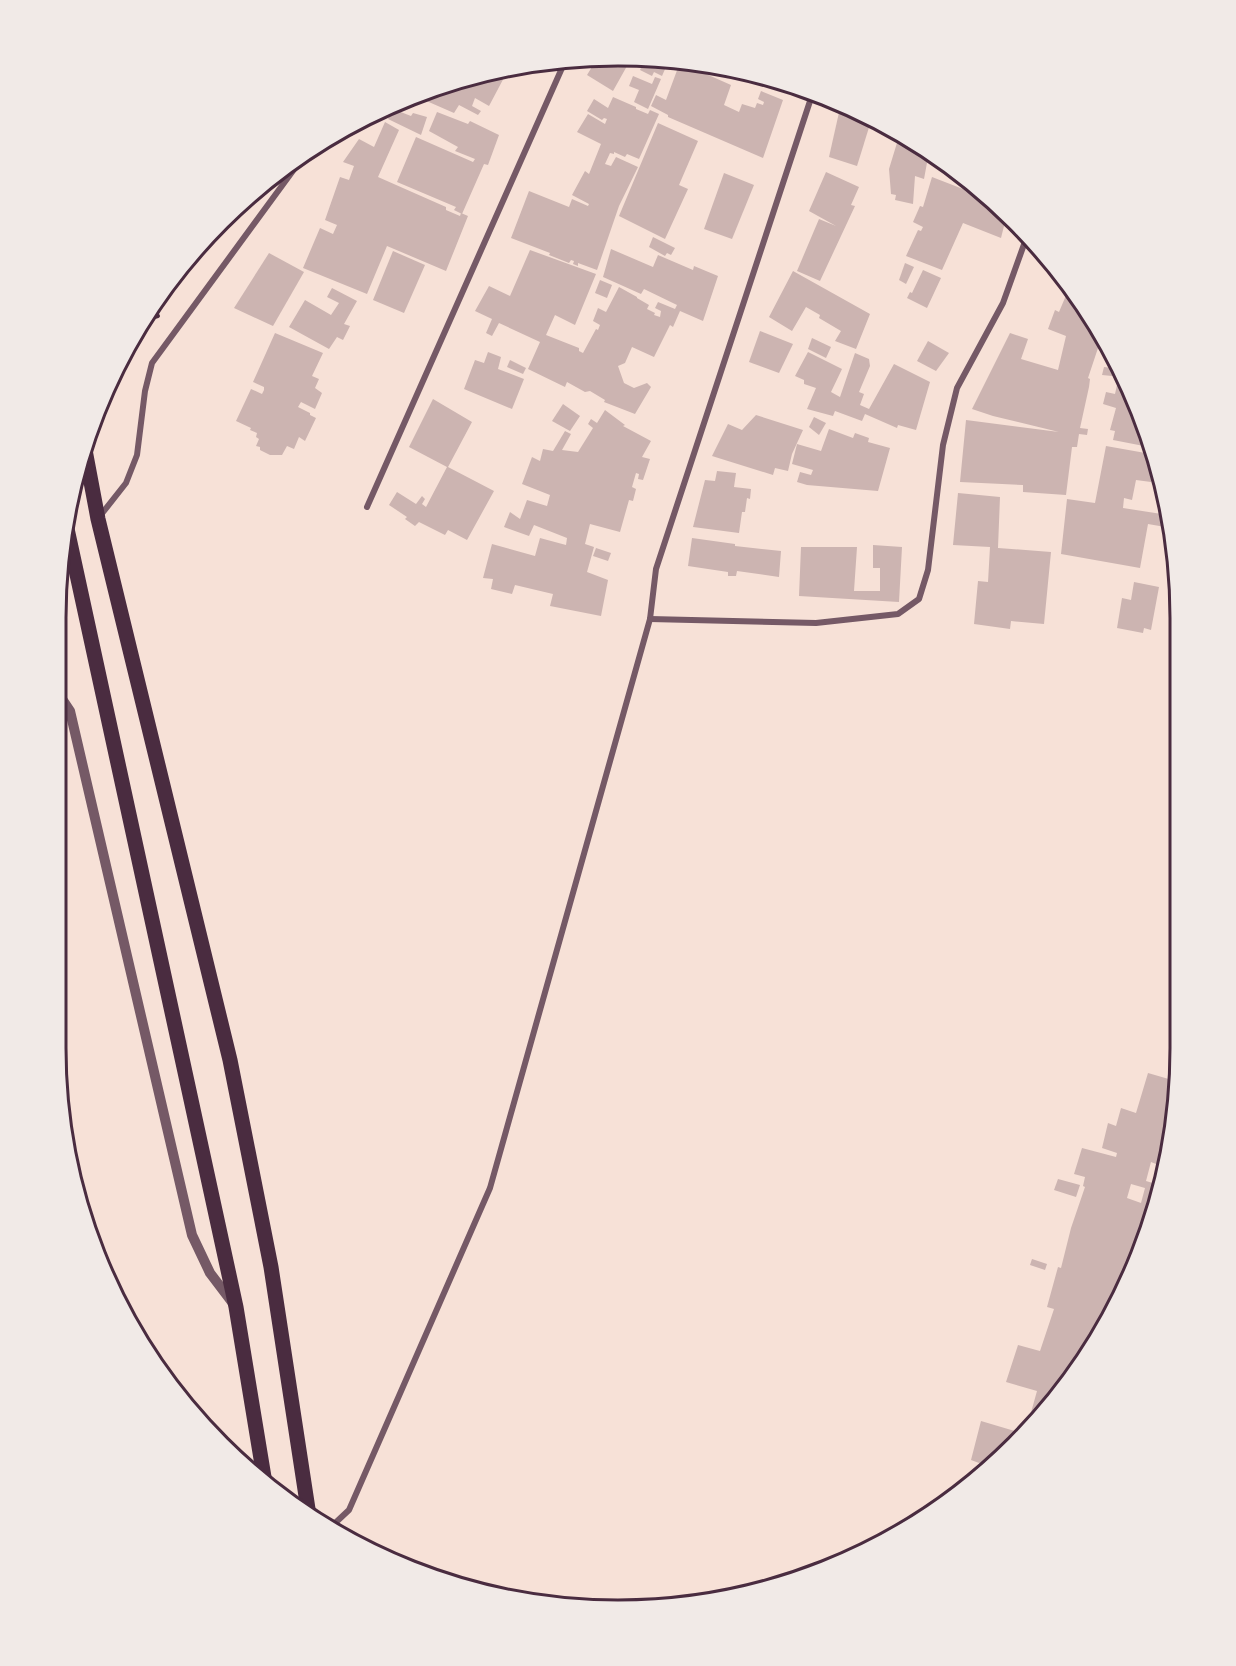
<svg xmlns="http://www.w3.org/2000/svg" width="1236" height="1666" viewBox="0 0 1236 1666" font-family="Helvetica,sans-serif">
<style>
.building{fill:#ccb4b1;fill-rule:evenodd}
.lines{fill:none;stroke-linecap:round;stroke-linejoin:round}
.path{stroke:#4a2c40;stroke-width:4}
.minor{stroke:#755966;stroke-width:6}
.tertiary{stroke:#755966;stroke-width:10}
.primary{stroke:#4a2c40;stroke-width:15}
.rim{fill:none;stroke:#4a2c40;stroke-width:3}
</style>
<rect width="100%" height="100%" fill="#f7e1d7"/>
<g class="building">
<path d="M598,57L631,58L630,62L633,58L638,60L635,66L632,64L631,67L627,66L613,91L587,75Z"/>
<path d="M645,59L669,60L662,76L654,72L652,76L640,70Z"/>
<path d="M679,65L687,69L688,66L731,85L724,105L739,112L742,104L755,108L757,103L763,105L764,102L758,99L761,91L783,100L763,158L668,117V115L651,106L656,95L666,100Z"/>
<path d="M503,70L507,72L489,106L475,98L472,106L481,111L478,115L459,105L454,113L415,96L473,75Z"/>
<path d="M633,76L652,84L655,77L661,79L648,109L634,102L639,90L629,86Z"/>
<path d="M613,97L636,107V109L648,114L650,110L659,114L639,159L627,154L625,157L614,152V154L610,153L605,164L611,166L616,157L638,167L619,206L597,270L578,263V266L573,264L574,261L571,260L569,263L549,255L550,253L511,238L529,191L569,207L572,199L588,206L589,204L572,195L585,171L589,174L601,144L577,132L588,114L605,124L607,119L604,118L602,120L587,111L594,99L608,108Z"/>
<path d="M840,108L871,121L857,166L829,157Z"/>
<path d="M393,109L411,116L413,113L427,117L421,135L388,119Z"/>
<path d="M437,112L468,124L470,121L499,135L488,165L484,164L462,214L454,210L456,207L397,182L416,137L473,162L475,159L455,151L458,147L429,131Z"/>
<path d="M877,121L900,131L929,152L924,179L915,176L913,204L895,200L896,195L891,194L889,169L900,133L876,123Z"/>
<path d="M385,122L399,130L378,177L446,207V210L460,216L461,213L468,216L446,271L387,246L367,294L303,268L320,228L333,234L337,225L325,220L340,177L349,180L354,166L343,162L359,139L374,147Z"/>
<path d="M658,123L698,141L679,185L688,189L665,239L619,216Z"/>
<path d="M826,172L859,187L851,205L855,206L820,281L797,271L819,219L836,226L809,211Z"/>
<path d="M724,173L754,185L732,239L704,229Z"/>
<path d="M932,177L981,196L982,191L1007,214L1001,238L963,223L942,270L906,256L918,230L921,231L923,227L913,222L920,206L923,207Z"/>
<path d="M967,179L981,190L966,187Z"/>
<path d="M653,237L675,248L671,255L667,253L665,256L649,247Z"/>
<path d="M611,249L653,267L658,255L693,270L694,266L718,276L703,321L680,311L673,327L670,325L654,357L632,347L625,363L618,366L624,383L634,388L647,383L651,387L635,414L604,402L605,400L590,391L585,392L567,382L565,387L528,369L540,342L499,323L492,336L486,333L492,319L475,311L489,286L510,296L530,250L596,274L575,325L555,315L546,335L579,348V351L583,353L596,329L598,330L600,325L593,321L598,308L606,312L619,287L637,297V298L649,305L647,309L655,313L654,315L660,317L661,311L655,308L658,302L675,309L677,305L644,289L641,294L603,277Z"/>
<path d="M393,251L425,265L404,313L373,300Z"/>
<path d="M269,253L304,272L273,326L234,308Z"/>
<path d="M905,263L914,267L906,284L899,280Z"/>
<path d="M923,270L941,278L927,308L907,298L910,292L912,293Z"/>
<path d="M793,271L870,314L856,349L835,341L841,331L819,318L820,315L806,307L792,331L769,317Z"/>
<path d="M600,280L612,285L607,298L595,293Z"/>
<path d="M1070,286L1101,339L1088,378L1090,379L1089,387L1080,428L1088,429L1087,435L1079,434L1077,447H1072L1066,495L1023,492V485L960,482L966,420L1059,432L993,416L972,409L1010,333L1028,339L1021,359L1058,370L1066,336L1048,329L1055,310L1059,312Z"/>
<path d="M332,288L357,301L344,324L350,326L343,340L337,337L329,349L289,327L305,300L331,315L339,303L327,297Z"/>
<path d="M760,331L793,344L779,373L749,362Z"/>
<path d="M275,333L323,353L312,376L319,379L315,388L322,393L315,409L301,402L298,407L310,413V415L316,418L305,441L299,437L294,449L287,446L282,455H270L260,450V447L256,446L259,439L256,437L257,433L250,430L251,428L236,421L251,389L262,394L264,390V387L253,382Z"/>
<path d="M812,338L831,347L826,358L808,349Z"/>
<path d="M928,341L949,353L936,371L917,361Z"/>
<path d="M488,352L501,357L498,369L524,379L512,409L464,389L475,360L484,363Z"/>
<path d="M808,352L842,369L831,392L840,397L855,353L869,359L870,366L859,392L864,394L860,405L869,409L894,364L930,382L916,430L898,425L897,428L865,414L862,421L835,411L833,416L807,409L816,388L804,384V380L795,376Z"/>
<path d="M510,360L526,368L523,374L507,367Z"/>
<path d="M1104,367L1113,368L1112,376L1102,375Z"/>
<path d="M1122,375L1138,402L1149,447L1113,440L1115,431L1110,430L1116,408L1103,404L1106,392L1115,394L1117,385L1122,386Z"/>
<path d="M433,399L472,422L448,467L494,491L467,540L448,530L445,535L419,522L415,526L405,519L407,517L389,505L397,492L416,504L422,496L425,499L422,504L426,507L447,467L409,447Z"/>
<path d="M563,404L580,416L570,431L552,421Z"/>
<path d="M605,410L625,425L623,426L651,441L642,457L650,459L643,480L638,479L639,474L636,473L632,487L636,489L633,501L629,500L620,532L590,524L585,544L594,547L587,572L608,580L601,616L550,606L553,594L515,585L512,594L491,589L493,579L483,578L492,544L535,556L540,538L566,545L567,538L534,525L529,536L504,527L510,512L520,519L527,500L547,506L550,495L522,484L532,457L540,461L543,449L553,451L565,431L571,434L562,450L578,452L593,428L588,424L591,419L597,423Z"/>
<path d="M756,415L803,430L792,454L788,471L775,468L773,475L712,456L728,424L742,430Z"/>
<path d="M814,417L826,423L819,435L809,427Z"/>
<path d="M829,429L853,438L855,433L869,438L868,442L890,448L878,491L807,485L797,482L800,472L811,475L813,470L792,464L797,444L821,451Z"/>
<path d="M1106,446L1151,454L1154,464L1151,482L1136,480L1132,500L1124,498L1123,508L1168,515L1171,528L1148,524L1140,568L1061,554L1067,499L1095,503Z"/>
<path d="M717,471L736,473L734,487L751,489L750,499L747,498L745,512H742L739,533L693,527L705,480L715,481Z"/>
<path d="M958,493L1000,497L998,548L1051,552L1044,624L1011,621L1010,629L974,624L978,581L988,582L990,547L953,545Z"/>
<path d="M692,538L735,544V546L781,551L779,577L737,571L736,576H728V572L688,566Z"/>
<path d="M873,545L902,547L899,602L799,596L801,547H857L854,591H880V568H873Z"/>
<path d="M596,548L611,553L608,561L593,556Z"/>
<path d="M1134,582L1159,587L1151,630L1144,628L1143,633L1117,628L1122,598L1131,600Z"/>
<path d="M1148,1073L1179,1082V1085L1151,1228L1105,1329L1041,1419L990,1467L971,1460L981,1421L1025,1434L1037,1391L1006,1382L1018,1345L1040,1351L1054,1309L1047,1307L1058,1267L1061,1268L1071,1228L1085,1187L1083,1186L1085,1177L1074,1174L1082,1148L1116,1157L1117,1153L1102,1148L1108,1123L1116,1126L1121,1108L1136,1113ZM1151,1162L1161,1166L1156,1184L1146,1181ZM1131,1184L1145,1188L1141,1203L1127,1198Z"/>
<path d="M1058,1179L1080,1185L1076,1197L1054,1190Z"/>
<path d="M1032,1259L1047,1264L1045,1270L1030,1265Z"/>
</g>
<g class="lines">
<path class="path" d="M144,320L158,316"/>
<g class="minor">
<path d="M367,507L566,59"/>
<path d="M100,516L126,483L137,455L145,391L152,363L306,153"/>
<path d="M650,619L816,623L898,614L919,599L928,570L943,445L957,388L1003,303L1027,236"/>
<path d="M332,1526L349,1510L490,1188L650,619L656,569L813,92"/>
</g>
<path class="tertiary" d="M56,690L70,711L192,1235L210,1273L232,1302"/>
<g class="primary">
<path d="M85,450L98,519L230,1060L271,1267L308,1509"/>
<path d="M66,524L236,1307L264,1477"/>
</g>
</g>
<path d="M0 0H1236V1666H0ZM618 66H618A552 552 0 0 1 1170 618V1048A552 552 0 0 1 618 1600H618A552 552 0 0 1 66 1048V618A552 552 0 0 1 618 66Z" fill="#f1eae7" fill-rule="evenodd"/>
<path class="rim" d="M618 66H618A552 552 0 0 1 1170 618V1048A552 552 0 0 1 618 1600H618A552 552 0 0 1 66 1048V618A552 552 0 0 1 618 66Z"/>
</svg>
